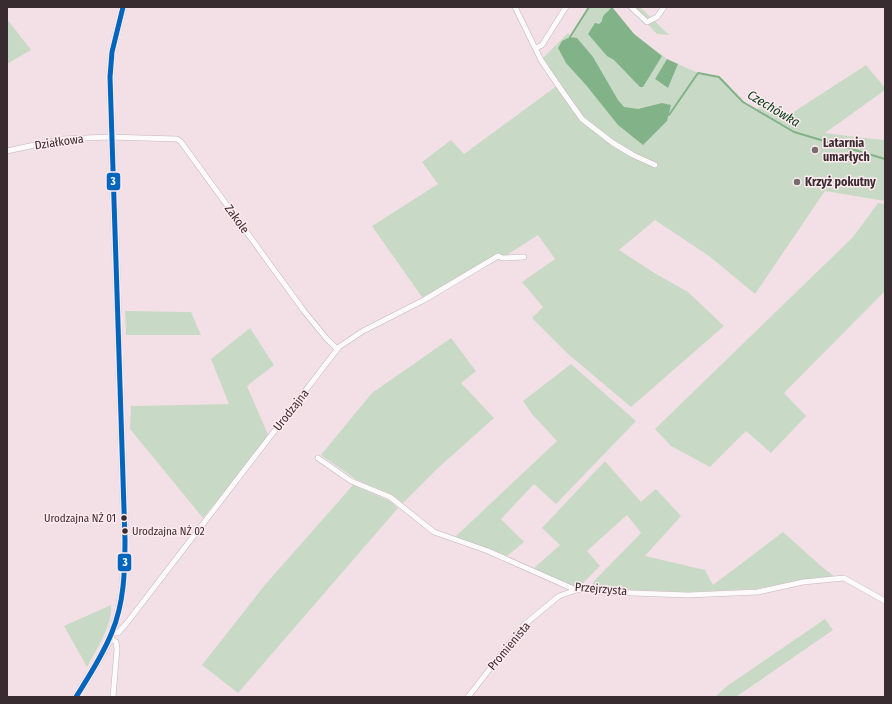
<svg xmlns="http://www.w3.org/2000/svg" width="892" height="704" viewBox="0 0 892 704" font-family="'Fira Sans Condensed',sans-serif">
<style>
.green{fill:#c8dac5}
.water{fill:#82b288}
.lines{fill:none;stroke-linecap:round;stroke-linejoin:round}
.stream{stroke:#82b288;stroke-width:2}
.street-casing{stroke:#c4b5ba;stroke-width:6}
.secondary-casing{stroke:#c4b5ba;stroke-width:8}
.street{stroke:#fdfafb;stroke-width:5}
.secondary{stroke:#fdfafb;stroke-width:7}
.bus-1-casing{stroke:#ffeaf0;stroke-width:8}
.bus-1{stroke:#0065bd;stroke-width:5}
.poi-dot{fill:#7a6b70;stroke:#ffeaf0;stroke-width:1.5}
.bus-dot{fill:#392c30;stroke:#ffeaf0;stroke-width:1.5}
.labels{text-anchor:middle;stroke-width:3;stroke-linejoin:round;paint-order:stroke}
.bus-label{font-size:11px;fill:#392c30;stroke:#ffeaf0;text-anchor:end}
.street-label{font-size:12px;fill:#392c30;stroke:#ffeaf0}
.poi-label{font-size:12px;font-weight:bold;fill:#392c30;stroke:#ffeaf0;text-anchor:start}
.water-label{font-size:13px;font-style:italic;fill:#064218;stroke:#ffeaf0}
.line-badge{stroke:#ffeaf0;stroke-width:1.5}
.badge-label{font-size:11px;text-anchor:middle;font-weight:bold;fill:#fff}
</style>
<rect width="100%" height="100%" fill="#f3e0e7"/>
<g class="green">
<path d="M589,7H612L634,34L667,59L655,79L668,88L678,64L698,73L719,77L743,102L756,109L772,103L789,115L866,65L885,88V90L825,133L864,138L885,140V201L825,191L755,294L709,256L655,220L619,250L656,274L688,292L724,326L631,407L568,354L532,318L543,307L522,282L555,259L538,235L502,258L424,300L372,226L438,184L422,162L451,140L464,154L558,85L541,60L568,33L571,38Z"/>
<path d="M627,7H640L669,35L657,34L640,16Z"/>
<path d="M7,19L31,50L7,64Z"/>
<path d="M878,203L885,204V291L784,393L806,416L771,453L746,431L710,467L671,446L655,429L853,237Z"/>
<path d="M125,311L191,312L201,335H126Z"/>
<path d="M250,328L274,365L247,386L269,437L203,518L130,429L131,406L229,404L211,359Z"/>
<path d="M451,338L476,371L461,383L494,418L438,468L403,503L391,494L357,480L321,455L372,393Z"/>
<path d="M571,364L636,421L556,504L534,484L501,519L524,542L507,556L455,537L557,441L532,414L523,401Z"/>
<path d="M605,461L641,502L656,489L681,516L645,556L705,570L713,585L783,532L821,566L834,576L800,580L756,589L687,592L605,589L591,587L594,581L641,533L627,515L587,551L600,566L581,585L575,587L534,568L560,545L542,528Z"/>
<path d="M353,485L390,501L398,508L238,693L202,665L264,586Z"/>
<path d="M111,605C113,625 96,650 87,667L64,626Z"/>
<path d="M825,619L833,630L736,697H715L727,686Z"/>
</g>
<g class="water">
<path d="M612,7L634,34L662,56L643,87H640L614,60L607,56L588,34L595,23L599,24L602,21L603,16Z"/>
<path d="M570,37L577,38L593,57L618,100L624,107L638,109L662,103L671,105L667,121L643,145L618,125L586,85L566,63L558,48L562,41Z"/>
<path d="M667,59L678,64L668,88L655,79Z"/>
</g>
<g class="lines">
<g class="stream">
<path d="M570,37L589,7"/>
<path d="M666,115H669L698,73L719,77L743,102L794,132L885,159"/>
</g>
<defs>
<g id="street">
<path d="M515,7L541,60L560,88L582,119L613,143L633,155L655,165"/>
<path d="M631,7L647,22L657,17L664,7"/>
<path d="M536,48L542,45L566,7"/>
<path d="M7,151L62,139L109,137L177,139L181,142L304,311L326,338L337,349"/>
<path d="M318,458L351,481L390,497L434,532L488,551L576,590L586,589L604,592L688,595L758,592L803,582L844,578L885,601"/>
<path d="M112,633H118L126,624L339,347L363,331L424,300L498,256L502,258L524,257"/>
<path d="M110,638L116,642L117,649L113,697"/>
<path d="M468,697L524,625L559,596L576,590"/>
</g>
<path id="secondary" d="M76,697C86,680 98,663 107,644C123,611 125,576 125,540L110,77L112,52L123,7"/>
</defs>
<use href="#street" class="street-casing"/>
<use href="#secondary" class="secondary-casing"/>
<use href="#street" class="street"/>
<use href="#secondary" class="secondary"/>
<defs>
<path id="bus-1" d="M76,697C89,676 103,655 112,632C124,603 125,571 125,540L110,77L112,52L123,7"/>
</defs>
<use href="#bus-1" class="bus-1-casing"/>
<use href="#bus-1" class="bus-1"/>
</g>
<g class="poi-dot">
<circle cx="815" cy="150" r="4"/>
<circle cx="797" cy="182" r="4"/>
</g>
<g class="bus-dot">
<circle cx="124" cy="518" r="3.5"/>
<circle cx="125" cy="531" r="3.5"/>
</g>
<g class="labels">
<g class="bus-label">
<text x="116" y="522">Urodzajna NŻ 01</text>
<text x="132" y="535" text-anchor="start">Urodzajna NŻ 02</text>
</g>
<g class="street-label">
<text transform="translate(59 142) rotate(-8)" y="4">Działkowa</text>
<text transform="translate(237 219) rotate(54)" y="4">Zakole</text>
<text transform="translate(291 410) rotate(-52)" y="4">Urodzajna</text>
<text transform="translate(601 589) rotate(5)" y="4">Przejrzysta</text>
<text transform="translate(509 646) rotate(-50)" y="4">Promienista</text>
</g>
<g class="poi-label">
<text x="823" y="147">Latarnia<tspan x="823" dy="14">umarłych</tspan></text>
<text x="805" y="186">Krzyż pokutny</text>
</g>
<g class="water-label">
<text transform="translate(774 108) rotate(31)" y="5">Czechówka</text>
</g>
</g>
<g class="line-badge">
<rect x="106" y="172" width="15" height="19" rx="4" fill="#0065bd"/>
<rect x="117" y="553" width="15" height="19" rx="4" fill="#0065bd"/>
</g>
<g class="badge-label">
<text x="113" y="185">3</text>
<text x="125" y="566">3</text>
</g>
<rect width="892" height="704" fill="none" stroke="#392c30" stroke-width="16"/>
</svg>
